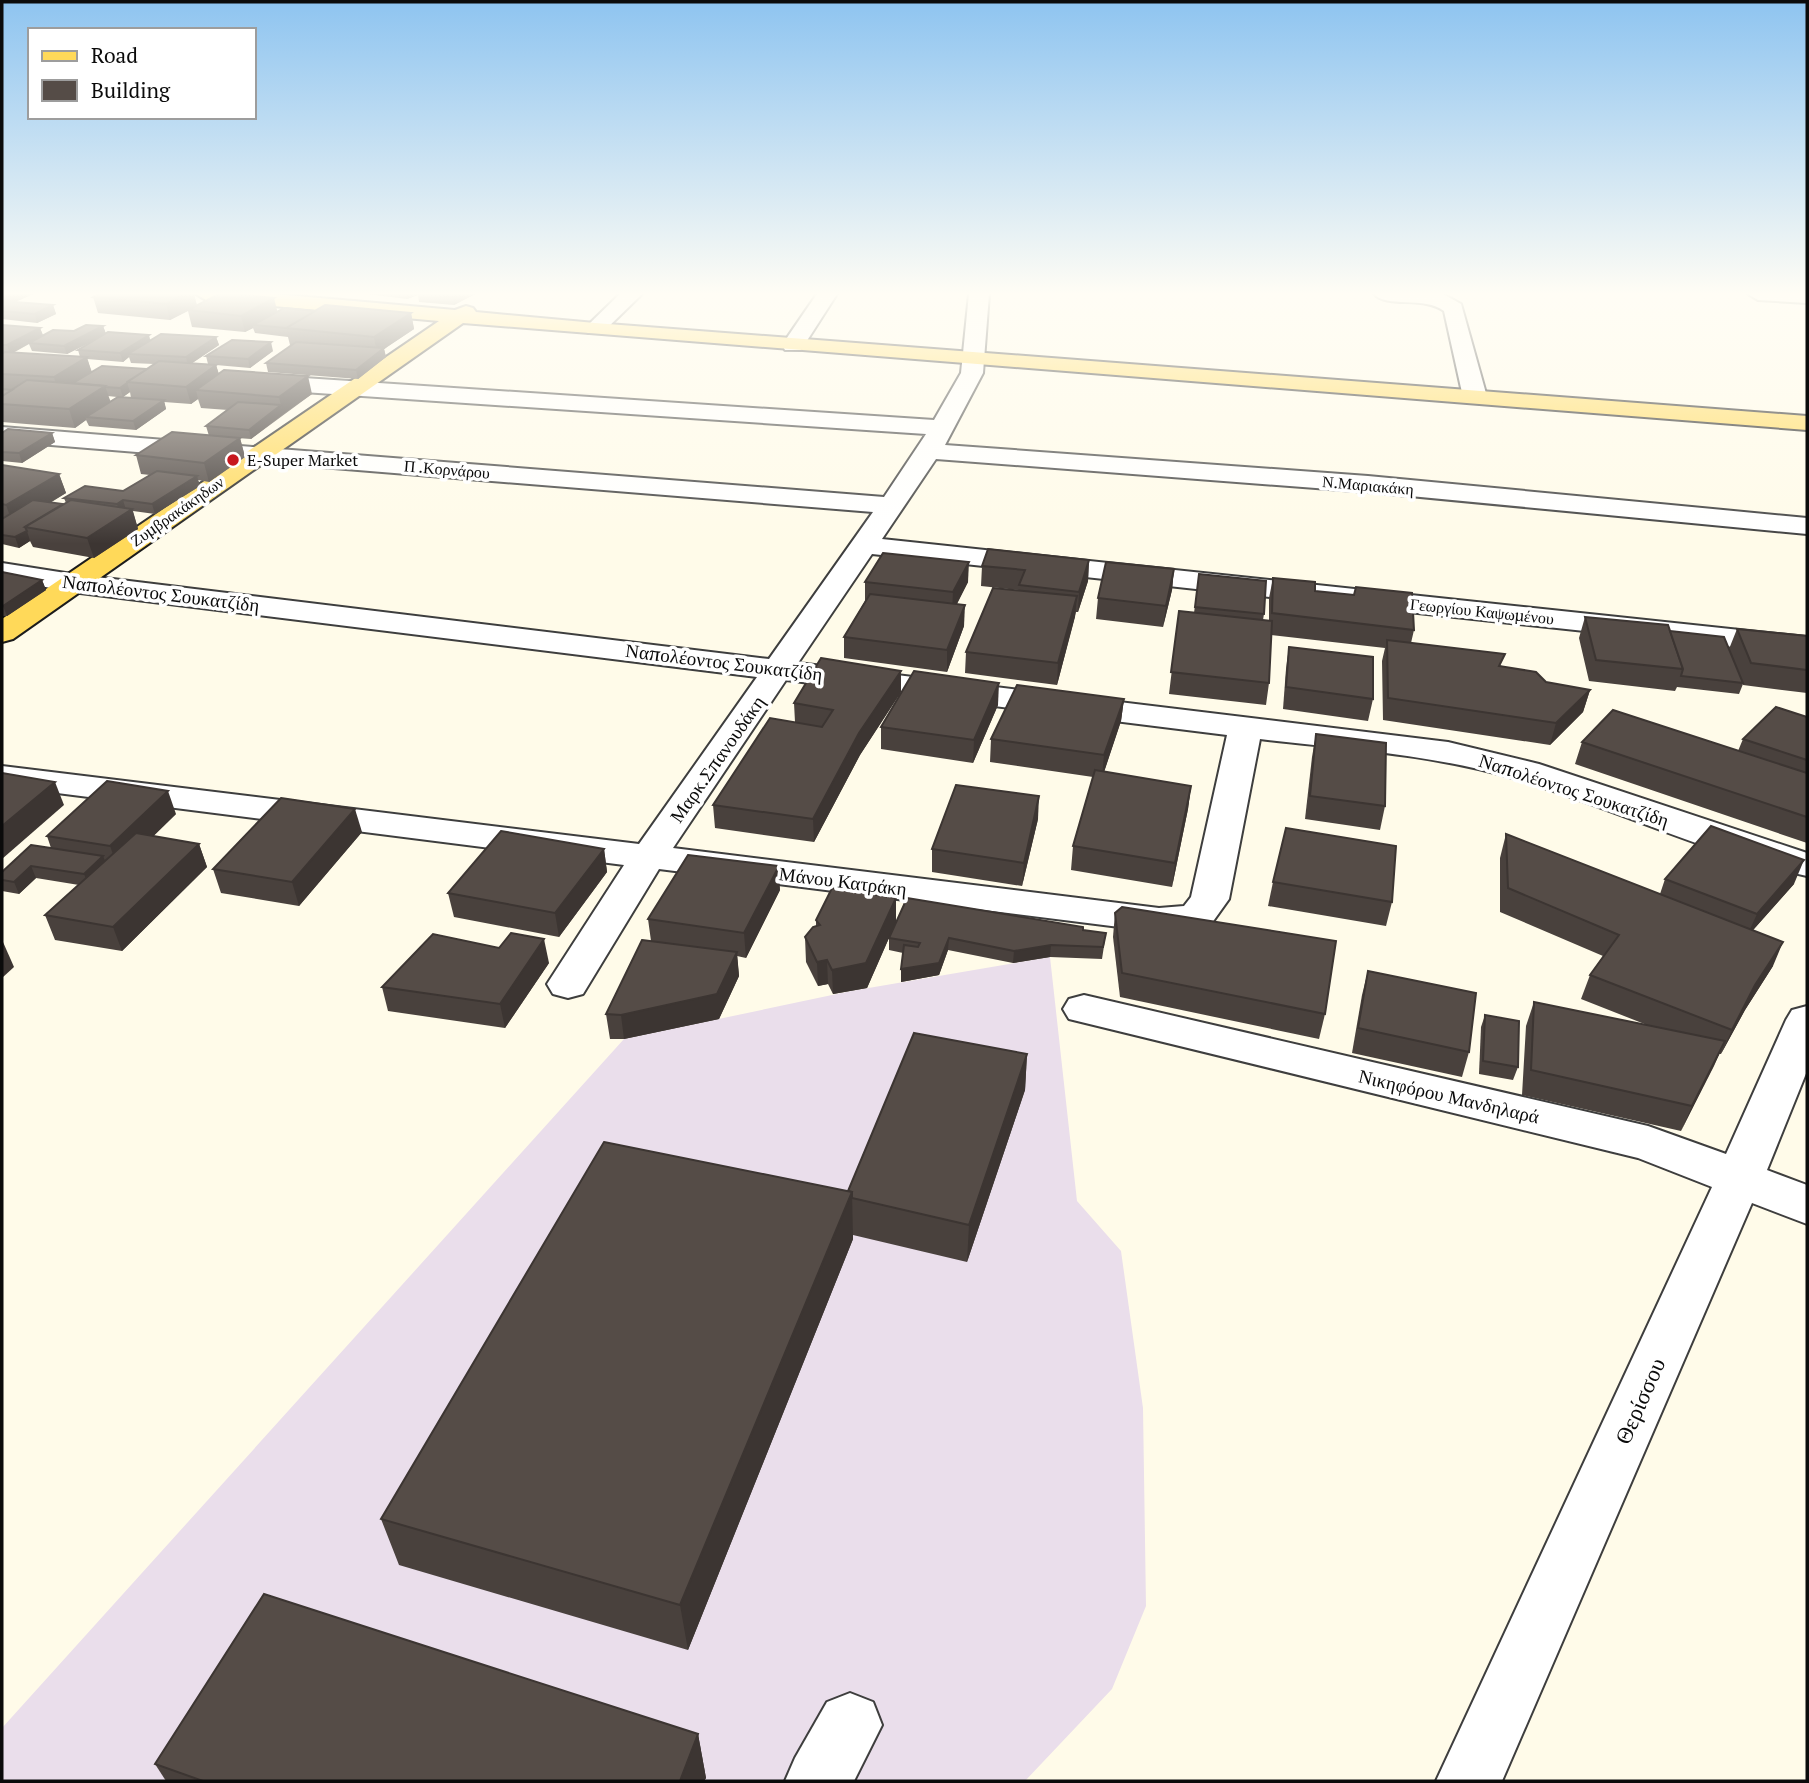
<svg xmlns="http://www.w3.org/2000/svg" width="1809" height="1783" viewBox="0 0 1809 1783" font-family="'PT Serif',serif">
<style>
.industrial{fill:#eadeeb}
.lines{fill:none;stroke-linecap:round;stroke-linejoin:round}
.minor-casing{stroke:#3e3e3e;stroke-width:4}
.major-casing{stroke:#1c1c1c;stroke-width:4}
.minor{fill:#fff;fill-rule:evenodd}
.major{fill:#ffd959;fill-rule:evenodd}
.wall{fill:#49413d;fill-rule:evenodd}
.shaded-wall{fill:#3c3532}
.building{fill:#554c47;stroke:#3c3532;stroke-width:2}
.poi-dot{fill:#c7171e;stroke:#fff;stroke-width:2.5}
.labels{text-anchor:middle;stroke-width:7;stroke-linejoin:round;paint-order:stroke}
.far-poi-label{font-size:16px;fill:#0b0b0b;stroke:#fff;text-anchor:start}
.far-street-label{font-size:16px;fill:#0b0b0b;stroke:#fff}
.street-label{font-size:19px;fill:#0b0b0b;stroke:#fff}
.near-street-label{font-size:23px;fill:#0b0b0b;stroke:#fff}
</style>
<rect width="100%" height="100%" fill="#fffbe9"/>
<path class="industrial" d="M1050,957L1077,1201L1121,1251L1143,1408L1146,1606L1112,1689L1025,1781H2V1728L624,1039L851,991Z"/>
<g class="lines">
<defs>
<g id="minor">
<path d="M620,294H642L602,333H588L585,329L588,325Z"/>
<path d="M817,294H837L801,350H785L782,345Z"/>
<path d="M969,294H989L983,373L945,445L1368,476L1807,518V534L1368,492L936,459L882,539L1807,637V655L872,554L798,663L1448,742L1539,764L1807,853V876C1707,854 1614,808 1516,779C1433,754 1345,749 1260,739L1229,899L1209,927L1159,932L659,869L583,994L568,998L553,994L547,984L624,865L2,786V766L639,844L757,677L72,592L2,579V563L72,574L769,659L873,512L2,441V427L884,497L926,434L259,389L251,387L248,382L251,377L259,375L934,420L961,373ZM786,680L1227,735L1191,897L1184,906L1159,908L673,848Z"/>
<path d="M1374,294H1443L1461,304L1487,397L1483,402H1467L1463,397L1444,311C1425,296 1386,308 1374,294Z"/>
<path d="M1748,294H1807V303L1758,300Z"/>
<path d="M1084,995L1648,1126L1726,1154L1786,1020L1792,1010L1807,1006V1071L1767,1170L1807,1185V1224L1752,1203L1502,1781H1436L1712,1187L1638,1158L1069,1019L1063,1009L1069,999Z"/>
<path d="M850,1693L873,1702L882,1725L854,1781H785L795,1758L827,1702Z"/>
</g>
<path id="major" d="M196,294H275L455,310L466,306L473,308L476,312L595,323L1807,416V430L463,323L13,639L2,642V619L439,321L206,300Z"/>
</defs>
<use href="#minor" class="minor-casing"/>
<use href="#major" class="major-casing"/>
<use href="#minor" class="minor"/>
<use href="#major" class="major"/>
</g>
<g class="wall">
<path d="M2,294H33L15,302L53,305L56,314L37,323L2,319Z"/>
<path d="M98,294H194L197,306L277,312L315,311L411,313L414,329L384,349L386,357L358,379L268,372L266,363L292,345H290L288,337L255,333L253,328L245,332L192,327L188,311L170,320L98,313L93,297Z"/>
<path d="M367,294H475L454,305L419,302L418,295L407,299Z"/>
<path d="M2,325L40,328L43,335L74,331L103,326L106,334L151,340L216,337L219,345L192,363L208,364L206,356L273,351L250,368L216,365L219,374L312,394L251,439L209,436L206,426L228,410L201,408L198,399L191,404L164,402L166,409L136,430L89,426L86,420L75,428L2,422V354L3,353H2ZM101,337L78,350L80,357L13,353L29,344L32,351L67,354ZM129,357L131,363L154,364L147,369L92,372L87,359L123,362ZM130,392L131,398L123,397ZM108,396L117,397L110,401Z"/>
<path d="M2,433H52L55,442L22,463L2,461Z"/>
<path d="M240,438L245,457L209,482L198,480L200,486L155,514L133,511L138,529L94,558L33,547L30,541L19,548L2,544V465L59,474L66,493L50,503L63,504L66,503L64,498L123,491L150,475L141,474L136,455Z"/>
<path d="M1089,560L1088,581L1078,612H1076L1057,685L965,673L966,652L1019,590L981,586L982,566Z"/>
<path d="M1174,569L1172,590L1163,627L1096,619L1098,598Z"/>
<path d="M2,572L42,580L46,590L7,616H2Z"/>
<path d="M1199,574L1264,614L1263,620L1269,621V598L1273,578L1315,591L1414,630L1411,643L1502,666L1546,682L1590,690L1583,712L1550,745L1383,720L1382,661L1385,648L1271,635L1269,683L1266,705L1169,694L1179,611L1194,613Z"/>
<path d="M865,582H968L957,604L964,626L947,672L844,658V637L865,601Z"/>
<path d="M1585,617L1670,631L1729,649L1737,629L1807,636V693L1743,685V684L1739,694L1677,687L1675,691L1589,681L1579,638Z"/>
<path d="M1289,647L1373,699L1368,721L1283,709L1286,669Z"/>
<path d="M901,671V692L860,755L814,842L715,828L713,805L795,722L794,703Z"/>
<path d="M1124,699L1121,721L1104,772L1191,786L1188,809L1172,887L1071,870L1073,846L1093,777L990,762L991,739Z"/>
<path d="M998,705L973,763L881,749V727Z"/>
<path d="M1807,717V843L1575,764L1582,742L1738,751L1743,739Z"/>
<path d="M1316,734L1385,806L1380,830L1305,819L1312,757Z"/>
<path d="M176,814L153,836L199,844L207,867L122,951L55,940L45,915L79,885L36,878L19,894L2,891V872L51,848L47,836Z"/>
<path d="M1038,819L1022,886L932,872V849Z"/>
<path d="M362,832L299,906L221,893L213,869Z"/>
<path d="M1506,834L1660,894L1665,879L1794,884L1753,930L1773,966L1745,1010L1721,1054H1719L1681,1131L1522,1095L1526,1026L1534,1002L1647,1025L1581,999L1590,975L1603,956L1500,912V858Z"/>
<path d="M604,849L607,872L559,937L454,917L448,893Z"/>
<path d="M1273,882L1392,902L1386,926L1268,906Z"/>
<path d="M780,890L746,958L737,956L739,976L719,1019L624,1039H610L606,1014L651,941L648,919Z"/>
<path d="M1115,913L1325,1014L1319,1039L1120,997L1113,937Z"/>
<path d="M816,920L896,922L867,988L833,994L828,984L818,986L806,962L805,937L816,926Z"/>
<path d="M1083,930L1106,933L1102,959L1050,957L1013,963L948,950L939,975L901,982L903,953L889,950V938Z"/>
<path d="M549,963L505,1028L388,1011L382,987Z"/>
<path d="M1368,971L1469,1052L1462,1077L1352,1053L1362,995Z"/>
<path d="M1485,1015L1518,1067L1513,1080L1479,1074L1481,1027Z"/>
<path d="M1027,1054L1025,1090L967,1262L853,1235V1239L688,1650L399,1565L381,1519L848,1191Z"/>
<path d="M698,1734L706,1778L704,1781H166L155,1764Z"/>
</g>
<g class="shaded-wall">
<path d="M2,294H33L2,308Z"/>
<path d="M184,294H194L197,306L170,320L166,304Z"/>
<path d="M406,294H417L418,295L407,299Z"/>
<path d="M458,294H475L454,305L453,297Z"/>
<path d="M274,298L278,314L253,325V328L245,332L241,316Z"/>
<path d="M53,305L56,314L37,323L35,314Z"/>
<path d="M411,313L414,329L384,349L386,357L358,379L356,370L377,354L374,337Z"/>
<path d="M103,326L106,334L67,354L64,346Z"/>
<path d="M40,328L43,336L10,354L7,345Z"/>
<path d="M149,335L151,343L128,354L129,357L123,362L120,353Z"/>
<path d="M216,337L219,345L188,366L186,357Z"/>
<path d="M271,342L273,351L250,368L248,359Z"/>
<path d="M87,357L92,374L59,395L54,377Z"/>
<path d="M216,365L221,382L196,390L198,399L191,404L186,387Z"/>
<path d="M308,376L312,394L283,414L279,397Z"/>
<path d="M127,383L130,392L123,397L120,388Z"/>
<path d="M105,386L111,403L86,417V420L75,428L69,409Z"/>
<path d="M164,400L166,409L136,430L133,421Z"/>
<path d="M281,405L283,414L251,439L249,430Z"/>
<path d="M52,433L55,442L22,463L19,453Z"/>
<path d="M240,438L245,457L209,482L204,463Z"/>
<path d="M59,474L66,493L13,524L6,505Z"/>
<path d="M197,476L200,486L155,514L152,504Z"/>
<path d="M123,500L126,510L120,514L117,504Z"/>
<path d="M132,509L138,529L94,558L87,538Z"/>
<path d="M27,531L30,541L19,548L15,537Z"/>
<path d="M1089,560L1088,581L1078,612L1079,592Z"/>
<path d="M969,562L968,582L952,613L953,592Z"/>
<path d="M1174,569L1172,590L1163,627L1166,606Z"/>
<path d="M42,580L46,590L7,616L3,606Z"/>
<path d="M1077,596L1075,617L1057,685L1058,663Z"/>
<path d="M965,605L964,626L947,672V650Z"/>
<path d="M901,671V692L860,755L814,842L813,819L859,733Z"/>
<path d="M999,683L998,705L973,763L974,740Z"/>
<path d="M1590,690L1583,712L1550,745L1556,723Z"/>
<path d="M1124,699L1121,721L1102,778L1104,755Z"/>
<path d="M55,782L64,805L2,859V826Z"/>
<path d="M1191,786L1188,809L1172,887L1175,863Z"/>
<path d="M168,791L176,814L119,870L110,846Z"/>
<path d="M1039,796L1038,819L1022,886L1024,863Z"/>
<path d="M355,809L362,832L299,906L292,882Z"/>
<path d="M199,844L207,867L122,951L113,927Z"/>
<path d="M604,849L607,872L559,937L555,913Z"/>
<path d="M103,856L108,868L89,886L84,874Z"/>
<path d="M1804,860L1794,884L1746,938L1757,914Z"/>
<path d="M31,866L36,878L19,894L14,882Z"/>
<path d="M779,866L780,890L746,958L744,933Z"/>
<path d="M896,898V922L867,988L833,994L832,970Z"/>
<path d="M949,938L948,950L939,975L901,982V969Z"/>
<path d="M544,939L549,963L505,1028L500,1004Z"/>
<path d="M3,942L14,967L2,978V943Z"/>
<path d="M1783,942L1773,966L1745,1010L1721,1054L1732,1030L1755,985Z"/>
<path d="M1051,945L1050,957L1013,963L1014,951Z"/>
<path d="M737,952L739,976L719,1019L624,1039L621,1015Z"/>
<path d="M827,960L828,984L818,986L817,962Z"/>
<path d="M1725,1041L1714,1066L1681,1131L1692,1106Z"/>
<path d="M1027,1054L1025,1090L967,1262L969,1225Z"/>
<path d="M852,1192L853,1239L688,1650L680,1605Z"/>
<path d="M698,1734L706,1778L704,1781H680Z"/>
</g>
<g class="building">
<path d="M98,294H184L166,304L93,297Z"/>
<path d="M219,294H236L274,298L241,316L188,310Z"/>
<path d="M426,294H458L453,297Z"/>
<path d="M2,301L53,305L35,314L2,311Z"/>
<path d="M325,305L411,313L374,337L286,328Z"/>
<path d="M284,308L315,311L286,328L253,325Z"/>
<path d="M2,325L40,328L7,345H2Z"/>
<path d="M86,325L103,326L64,346L29,343L53,330L74,331Z"/>
<path d="M108,332L149,335L120,353L78,350Z"/>
<path d="M161,334L216,337L186,357L128,354Z"/>
<path d="M232,340L271,342L248,359L206,356Z"/>
<path d="M296,342L384,348L356,370L266,363Z"/>
<path d="M5,352L87,357L54,377L2,374V354Z"/>
<path d="M159,361L216,365L186,387L127,382Z"/>
<path d="M102,366L147,369L127,382V383L120,388L105,387V386L73,383Z"/>
<path d="M224,370L308,376L279,397L196,390Z"/>
<path d="M27,380L105,386L69,409L2,404V396Z"/>
<path d="M2,389L12,390L2,396Z"/>
<path d="M118,397L164,400L133,421L86,417Z"/>
<path d="M238,402L281,405L249,430L206,426Z"/>
<path d="M8,429L52,433L19,453L2,452V433Z"/>
<path d="M172,432L240,438L204,463L136,455Z"/>
<path d="M2,465L59,474L6,505L2,504Z"/>
<path d="M157,471L197,476L152,504L123,500L117,504L64,498L85,486L123,491Z"/>
<path d="M33,500L63,504L25,527L27,531L15,537L2,535V519Z"/>
<path d="M71,500L132,509L87,538L25,527Z"/>
<path d="M988,549L1089,560L1079,592L1019,585L1025,570L982,566Z"/>
<path d="M883,553L969,562L953,592L865,582Z"/>
<path d="M1106,562L1174,569L1166,606L1098,598Z"/>
<path d="M2,572L42,580L3,606H2Z"/>
<path d="M1199,574L1266,581L1264,614L1195,607Z"/>
<path d="M1273,578L1315,582V591L1354,595L1356,587L1412,593L1414,630L1272,613Z"/>
<path d="M993,588L1077,596L1058,663L966,652Z"/>
<path d="M870,594L965,605L947,650L844,637Z"/>
<path d="M1179,611L1272,621L1269,683L1171,672Z"/>
<path d="M1585,617L1668,625L1683,669L1596,660Z"/>
<path d="M1737,629L1807,636V670L1751,663Z"/>
<path d="M1670,631L1724,637L1743,683L1681,676L1683,669Z"/>
<path d="M1387,640L1505,654L1499,666L1536,672L1546,682L1590,690L1556,723L1388,698Z"/>
<path d="M1289,647L1373,657V699L1286,687Z"/>
<path d="M821,658L901,671L859,733L813,819L713,805L770,718L822,727L833,710L794,703Z"/>
<path d="M914,671L999,683L974,740L881,727Z"/>
<path d="M1017,685L1124,699L1104,755L991,739Z"/>
<path d="M1776,707L1807,717V760L1743,739Z"/>
<path d="M1613,710L1807,773V817L1582,742Z"/>
<path d="M1316,734L1386,743L1385,806L1310,796Z"/>
<path d="M1095,770L1191,786L1175,863L1073,846Z"/>
<path d="M2,773L55,782L2,826Z"/>
<path d="M107,781L168,791L110,846L47,836Z"/>
<path d="M956,785L1039,796L1024,863L932,849Z"/>
<path d="M281,798L355,809L292,882L213,869Z"/>
<path d="M1711,826L1804,860L1757,914L1665,879Z"/>
<path d="M1286,828L1396,846L1392,902L1273,882Z"/>
<path d="M501,831L604,849L555,913L448,893Z"/>
<path d="M136,833L199,844L113,927L45,915Z"/>
<path d="M1506,834L1783,942L1755,985L1732,1030L1590,975L1619,935L1508,888Z"/>
<path d="M31,845L103,856L84,874L31,866L14,882L2,880V872Z"/>
<path d="M688,855L779,866L744,933L648,919Z"/>
<path d="M832,888L896,898L866,963L832,970L827,960L817,962L805,937L813,927L820,925L816,920Z"/>
<path d="M907,898L1083,927V930L1106,933L1103,947L1051,945L1014,951L949,938L939,963L901,969L904,945L918,947L920,943L889,938Z"/>
<path d="M1122,907L1336,941L1325,1014L1122,973L1115,913Z"/>
<path d="M511,933L544,939L500,1004L382,987L433,934L499,948Z"/>
<path d="M642,940L737,952L717,994L621,1015L606,1014Z"/>
<path d="M1368,971L1476,993L1469,1052L1358,1028Z"/>
<path d="M1534,1002L1725,1041L1692,1106L1531,1070Z"/>
<path d="M1485,1015L1519,1021L1518,1067L1483,1061Z"/>
<path d="M914,1033L1027,1054L969,1225L852,1198V1192L848,1191Z"/>
<path d="M604,1142L852,1192L680,1605L381,1519Z"/>
<path d="M264,1594L698,1734L680,1781H203L155,1764Z"/>
</g>
<linearGradient id="sky" x2="0" y2="1"><stop stop-color="#8ec4f0"/><stop offset="0.54" stop-color="#fffdf5"/><stop offset="1" stop-color="#fffdf5" stop-opacity="0"/></linearGradient>
<rect width="1809" height="544" fill="url(#sky)"/>
<circle class="poi-dot" cx="233" cy="460" r="7"/>
<g class="labels">
<g class="far-poi-label">
<text x="247" y="466">E-Super Market</text>
</g>
<g class="far-street-label">
<text transform="translate(447 469) rotate(5)" y="6">Π .Κορνάρου</text>
<text transform="translate(1368 485) rotate(5)" y="6">Ν.Μαριακάκη</text>
<text transform="translate(177 511) rotate(-35)" y="6">Ζυμβρακάκηδων</text>
<text transform="translate(1482 611) rotate(6)" y="6">Γεωργίου Καψωμένου</text>
</g>
<g class="street-label">
<text transform="translate(161 593) rotate(7)" y="7">Ναπολέοντος Σουκατζίδη</text>
<text transform="translate(724 662) rotate(7)" y="7">Ναπολέοντος Σουκατζίδη</text>
<text transform="translate(717 759) rotate(-55)" y="7">Μαρκ.Σπανουδάκη</text>
<text transform="translate(1574 790) rotate(18)" y="7">Ναπολέοντος Σουκατζίδη</text>
<text transform="translate(843 881) rotate(7)" y="7">Μάνου Κατράκη</text>
<text transform="translate(1449 1096) rotate(13)" y="7">Νικηφόρου Μανδηλαρά</text>
</g>
<g class="near-street-label">
<text transform="translate(1640 1401) rotate(-66)" y="8">Θερίσσου</text>
</g>
</g>
<rect width="1809" height="1783" fill="none" stroke="#0b0b0b" stroke-width="7"/>
<rect x="28" y="28" width="228" height="91" fill="#ffffff" stroke="#9d9d9d" stroke-width="2"/>
<rect x="42" y="51" width="35" height="10" fill="#ffd959" stroke="#9d9d9d" stroke-width="2"/>
<text x="91" y="63" font-size="21" fill="#0b0b0b">Road</text>
<rect x="42" y="80" width="35" height="21" fill="#554c47" stroke="#9d9d9d" stroke-width="2"/>
<text x="91" y="98" font-size="21" fill="#0b0b0b">Building</text>
</svg>
